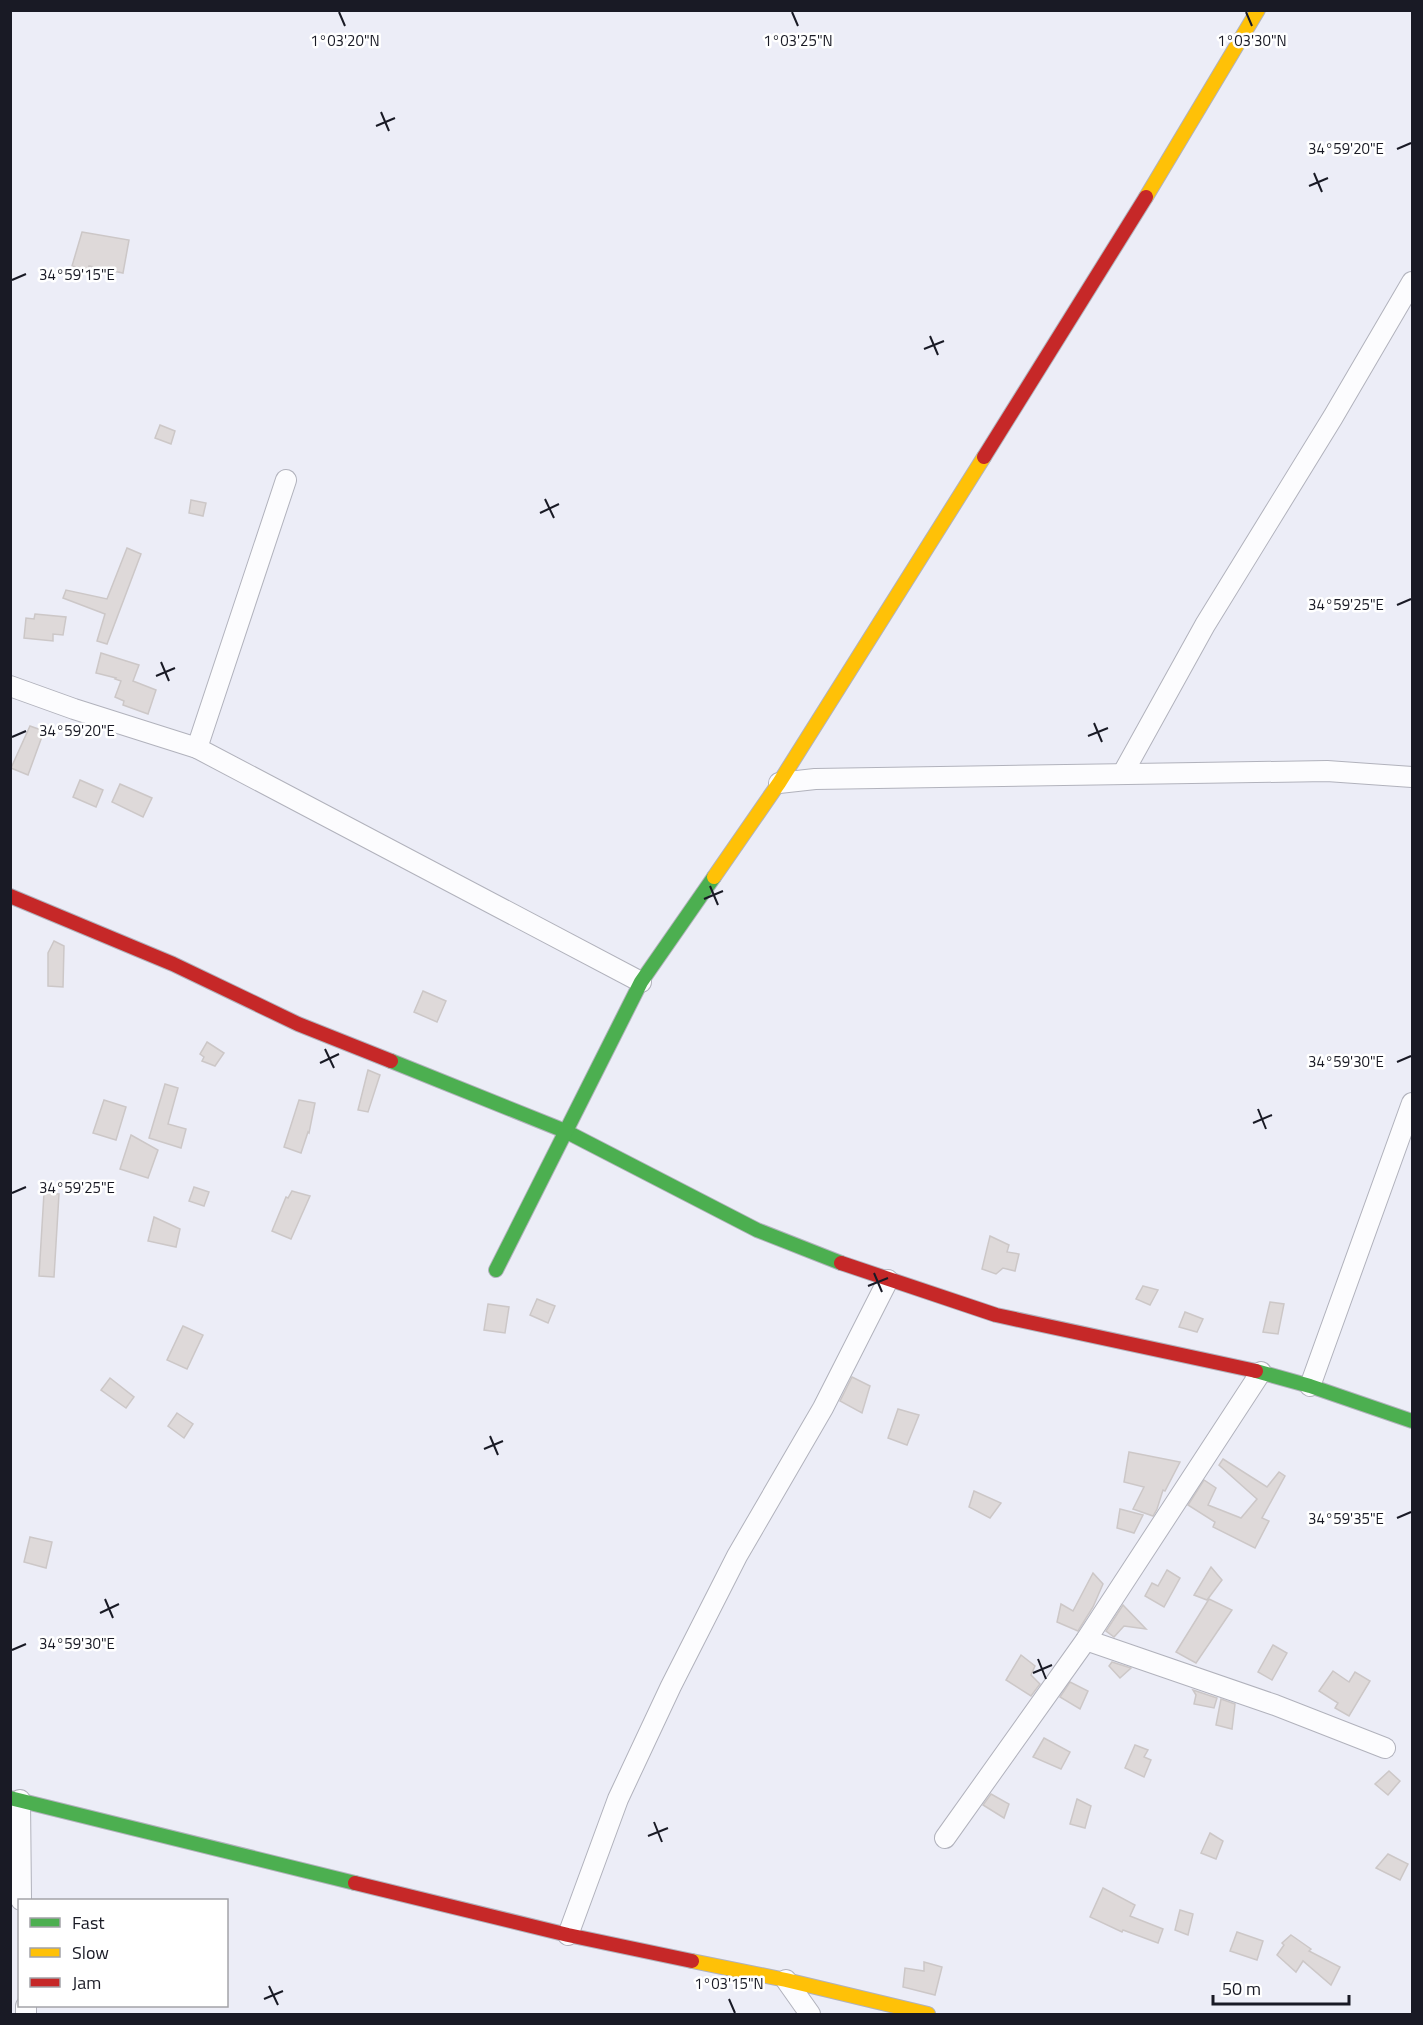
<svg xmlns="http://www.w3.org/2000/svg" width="1423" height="2025" viewBox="0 0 1423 2025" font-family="'Titillium Web',sans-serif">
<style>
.building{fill:#ded9d9;stroke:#ccc7c7;stroke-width:1.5}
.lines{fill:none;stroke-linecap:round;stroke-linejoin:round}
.street-casing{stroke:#b1b2bc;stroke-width:22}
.fast-casing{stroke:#b1b2bc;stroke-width:16}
.slow-casing{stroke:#b1b2bc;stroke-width:16}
.jam-casing{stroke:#b1b2bc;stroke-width:16}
.street{stroke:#fcfcfe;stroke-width:20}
.fast{stroke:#4caf50;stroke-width:14}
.slow{stroke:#ffc107;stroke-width:14}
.jam{stroke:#c62828;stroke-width:14}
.ticks{fill:none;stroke:#191a25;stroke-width:2}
.ticks-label{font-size:15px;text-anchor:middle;fill:#191a25;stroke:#fff;stroke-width:5;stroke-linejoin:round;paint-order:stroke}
</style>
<rect width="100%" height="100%" fill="#ecedf7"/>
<g class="building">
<path d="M82,232L129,240L123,273L89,266L88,270L72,266Z"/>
<path d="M160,425L175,431L171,444L155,438Z"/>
<path d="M191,500L206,503L203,516L189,513Z"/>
<path d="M127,548L141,554L107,644L97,641L105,614L63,598L66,590L107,599Z"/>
<path d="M35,614L66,617L63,635L53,634V641L24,638L26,618L34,619Z"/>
<path d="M101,653L139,665L133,681L156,690L148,714L123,705L124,701L115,697L121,681L115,679L116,678L96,673Z"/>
<path d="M30,726L44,731L28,775L11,768Z"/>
<path d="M80,780L103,790L96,807L73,797Z"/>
<path d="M120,784L152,798L143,817L112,802Z"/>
<path d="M54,941L64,946L63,987L48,986V953Z"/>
<path d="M423,991L446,1001L437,1022L414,1012Z"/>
<path d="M207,1042L224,1053L215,1066L202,1061L204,1057L200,1054Z"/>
<path d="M368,1070L380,1075L368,1112L358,1110Z"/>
<path d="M165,1084L178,1088L168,1124L186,1129L181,1148L149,1138Z"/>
<path d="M104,1100L126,1107L116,1140L93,1133Z"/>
<path d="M299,1100L315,1103L309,1133L308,1132L301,1153L284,1147Z"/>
<path d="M131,1135L158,1150L148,1178L120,1169Z"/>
<path d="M194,1187L209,1192L204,1206L189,1201Z"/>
<path d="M292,1191L310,1196L291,1239L272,1231L286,1197L288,1198Z"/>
<path d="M44,1193L59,1194L54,1277L39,1276Z"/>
<path d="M154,1217L180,1229L176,1247L148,1241Z"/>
<path d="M990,1236L1009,1245L1007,1252L1019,1254L1015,1271L1003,1268L996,1274L982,1269Z"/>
<path d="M1143,1286L1158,1290L1150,1305L1136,1299Z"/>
<path d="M537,1299L555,1306L548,1323L530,1315Z"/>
<path d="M1270,1302L1284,1304L1278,1334L1263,1332Z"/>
<path d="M488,1304L509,1307L505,1333L484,1330Z"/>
<path d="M1185,1312L1203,1319L1197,1332L1179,1327Z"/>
<path d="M183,1326L203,1335L187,1369L167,1360Z"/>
<path d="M852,1377L870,1386L862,1413L840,1401Z"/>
<path d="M110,1378L134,1397L126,1408L101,1390Z"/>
<path d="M898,1409L919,1415L907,1445L888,1438Z"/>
<path d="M177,1413L193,1424L184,1438L168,1426Z"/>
<path d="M1129,1452L1180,1462L1165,1491L1163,1490L1157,1509L1153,1516L1133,1509L1144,1487L1124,1482Z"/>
<path d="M1223,1459L1267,1487L1279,1472L1285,1476L1262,1518L1269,1521L1255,1548L1213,1527L1215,1522L1188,1505L1204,1480L1216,1488L1208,1505L1241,1518L1257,1499L1219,1465Z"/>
<path d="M974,1491L1001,1503L990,1518L969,1507Z"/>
<path d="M1120,1509L1143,1515L1134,1533L1117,1528Z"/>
<path d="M30,1537L52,1542L46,1568L24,1562Z"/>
<path d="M1211,1567L1222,1580L1207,1600L1194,1595Z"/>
<path d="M1167,1570L1180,1578L1164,1607L1145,1596L1152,1583L1158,1586Z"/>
<path d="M1093,1573L1103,1584L1093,1607L1078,1631L1057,1622L1061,1604L1073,1611Z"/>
<path d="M1209,1599L1232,1610L1196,1663L1176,1652Z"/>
<path d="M1123,1605L1146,1629L1124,1626L1114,1637L1106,1631Z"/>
<path d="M1273,1645L1287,1653L1272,1680L1258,1672Z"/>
<path d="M1021,1655L1035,1666L1031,1675L1040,1684L1031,1696L1006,1680Z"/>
<path d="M1112,1662L1131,1668L1120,1678L1109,1666Z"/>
<path d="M1333,1671L1349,1682L1355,1672L1370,1681L1349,1716L1335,1708L1338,1703L1319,1691Z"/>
<path d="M1070,1682L1088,1691L1080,1709L1060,1697Z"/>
<path d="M1193,1690L1217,1698L1214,1708L1194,1704L1196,1695Z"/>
<path d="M1221,1699L1235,1704L1232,1729L1216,1725Z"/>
<path d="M1044,1738L1070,1752L1061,1769L1033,1757Z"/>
<path d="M1135,1745L1148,1750L1144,1757L1151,1760L1144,1777L1125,1768Z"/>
<path d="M1389,1771L1400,1781L1388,1795L1375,1784Z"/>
<path d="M991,1794L1009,1804L1004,1818L983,1805Z"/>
<path d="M1077,1799L1091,1806L1085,1828L1070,1824Z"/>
<path d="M1210,1833L1223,1841L1216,1859L1201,1853Z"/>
<path d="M1388,1854L1408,1864L1400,1880L1376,1868Z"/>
<path d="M1103,1888L1135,1905L1130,1916L1163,1929L1158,1943L1123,1930L1122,1932L1090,1917Z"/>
<path d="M1180,1910L1193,1914L1188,1935L1175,1930Z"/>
<path d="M1237,1932L1263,1941L1257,1960L1230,1951Z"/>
<path d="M1291,1935L1311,1949L1309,1951L1340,1967L1331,1985L1303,1961L1296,1972L1277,1955L1284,1945L1282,1943Z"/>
<path d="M924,1962L942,1967L935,1995L903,1987L905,1968L924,1971Z"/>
</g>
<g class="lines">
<defs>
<g id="street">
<path d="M10,686L74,709L197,748L641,982"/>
<path d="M197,748L286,480"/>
<path d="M1123,773L1205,625L1333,417L1412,282"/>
<path d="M779,783L815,779L1327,771L1412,777"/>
<path d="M1310,1386L1412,1103"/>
<path d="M1086,1640L1275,1705L1385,1748"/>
<path d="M20,1800L21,1900"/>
<path d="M945,1838L1086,1640L1261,1372"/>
<path d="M568,1935L618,1799L671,1686L737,1556L823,1408L888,1280"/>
<path d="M786,1980L810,2014"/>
<path d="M26,2006V2014"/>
</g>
<g id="fast">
<path d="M391,1061L565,1131L757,1230L841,1263"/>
<path d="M496,1270L641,982L714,877"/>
<path d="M1256,1371L1310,1386L1412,1421"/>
<path d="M10,1798L355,1883"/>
</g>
<g id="slow">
<path d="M1146,197L1258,10"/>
<path d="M714,877L779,783L984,457"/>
<path d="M692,1961L786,1980L928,2014"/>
</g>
<g id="jam">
<path d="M984,457L1146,197"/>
<path d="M10,896L173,964L298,1024L391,1061"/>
<path d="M841,1263L996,1315L1256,1371"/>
<path d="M355,1883L568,1935L692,1961"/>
</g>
</defs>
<use href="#street" class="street-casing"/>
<use href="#fast" class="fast-casing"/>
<use href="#slow" class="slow-casing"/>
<use href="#jam" class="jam-casing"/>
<use href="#street" class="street"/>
<use href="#fast" class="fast"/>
<use href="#slow" class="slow"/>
<use href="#jam" class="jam"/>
</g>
<path class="ticks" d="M339,12L345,26M792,12L798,26M1246,12L1252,26M381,112L389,131M376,126L395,118M1397,149L1411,143M1314,173L1322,192M1309,186L1328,178M12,280L26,274M930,336L938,355M924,349L944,341M545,499L554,518M540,513L559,504M1397,605L1411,599M161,662L169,681M156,676L175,668M1094,723L1102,742M1088,736L1108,728M12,737L26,731M710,886L718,905M704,899L723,891M325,1049L334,1068M1397,1062L1411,1056M320,1063L339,1054M1258,1109L1266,1129M1253,1123L1272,1115M12,1193L26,1187M874,1273L882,1292M868,1286L888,1278M490,1436L498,1455M484,1449L503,1441M1397,1518L1411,1512M105,1599L113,1618M100,1613L119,1604M12,1650L26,1644M1038,1659L1046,1679M1033,1673L1052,1665M654,1822L662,1842M648,1836L668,1828M269,1986L278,2005M264,1999L283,1991M729,1999L735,2013"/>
<g class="ticks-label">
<text x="345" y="46">1°03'20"N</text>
<text x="798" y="46">1°03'25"N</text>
<text x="1252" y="46">1°03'30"N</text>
<text x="1346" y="154">34°59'20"E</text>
<text x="77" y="280">34°59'15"E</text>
<text x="1346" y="610">34°59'25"E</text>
<text x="77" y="736">34°59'20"E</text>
<text x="1346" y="1067">34°59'30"E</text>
<text x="77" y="1193">34°59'25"E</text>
<text x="1346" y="1524">34°59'35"E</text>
<text x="77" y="1649">34°59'30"E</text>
<text x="729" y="1989">1°03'15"N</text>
</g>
<rect width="1423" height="2025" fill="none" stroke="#191a25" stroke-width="24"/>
<rect x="18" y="1899" width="210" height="108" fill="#ffffff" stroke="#a3a3a8" stroke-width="1.5"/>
<rect x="30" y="1918" width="30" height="9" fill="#4caf50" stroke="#a3a3a8" stroke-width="1.5"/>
<text x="72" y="1929" font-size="18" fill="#191a25">Fast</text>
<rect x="30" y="1948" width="30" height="9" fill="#ffc107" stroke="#a3a3a8" stroke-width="1.5"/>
<text x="72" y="1959" font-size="18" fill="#191a25">Slow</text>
<rect x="30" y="1978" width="30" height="9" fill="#c62828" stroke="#a3a3a8" stroke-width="1.5"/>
<text x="72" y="1989" font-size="18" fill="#191a25">Jam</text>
<path d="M1213 1995v9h136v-9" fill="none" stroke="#191a25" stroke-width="3"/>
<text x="1222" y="1995" font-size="18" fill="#191a25" stroke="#ffffff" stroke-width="4.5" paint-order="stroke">50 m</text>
</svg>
